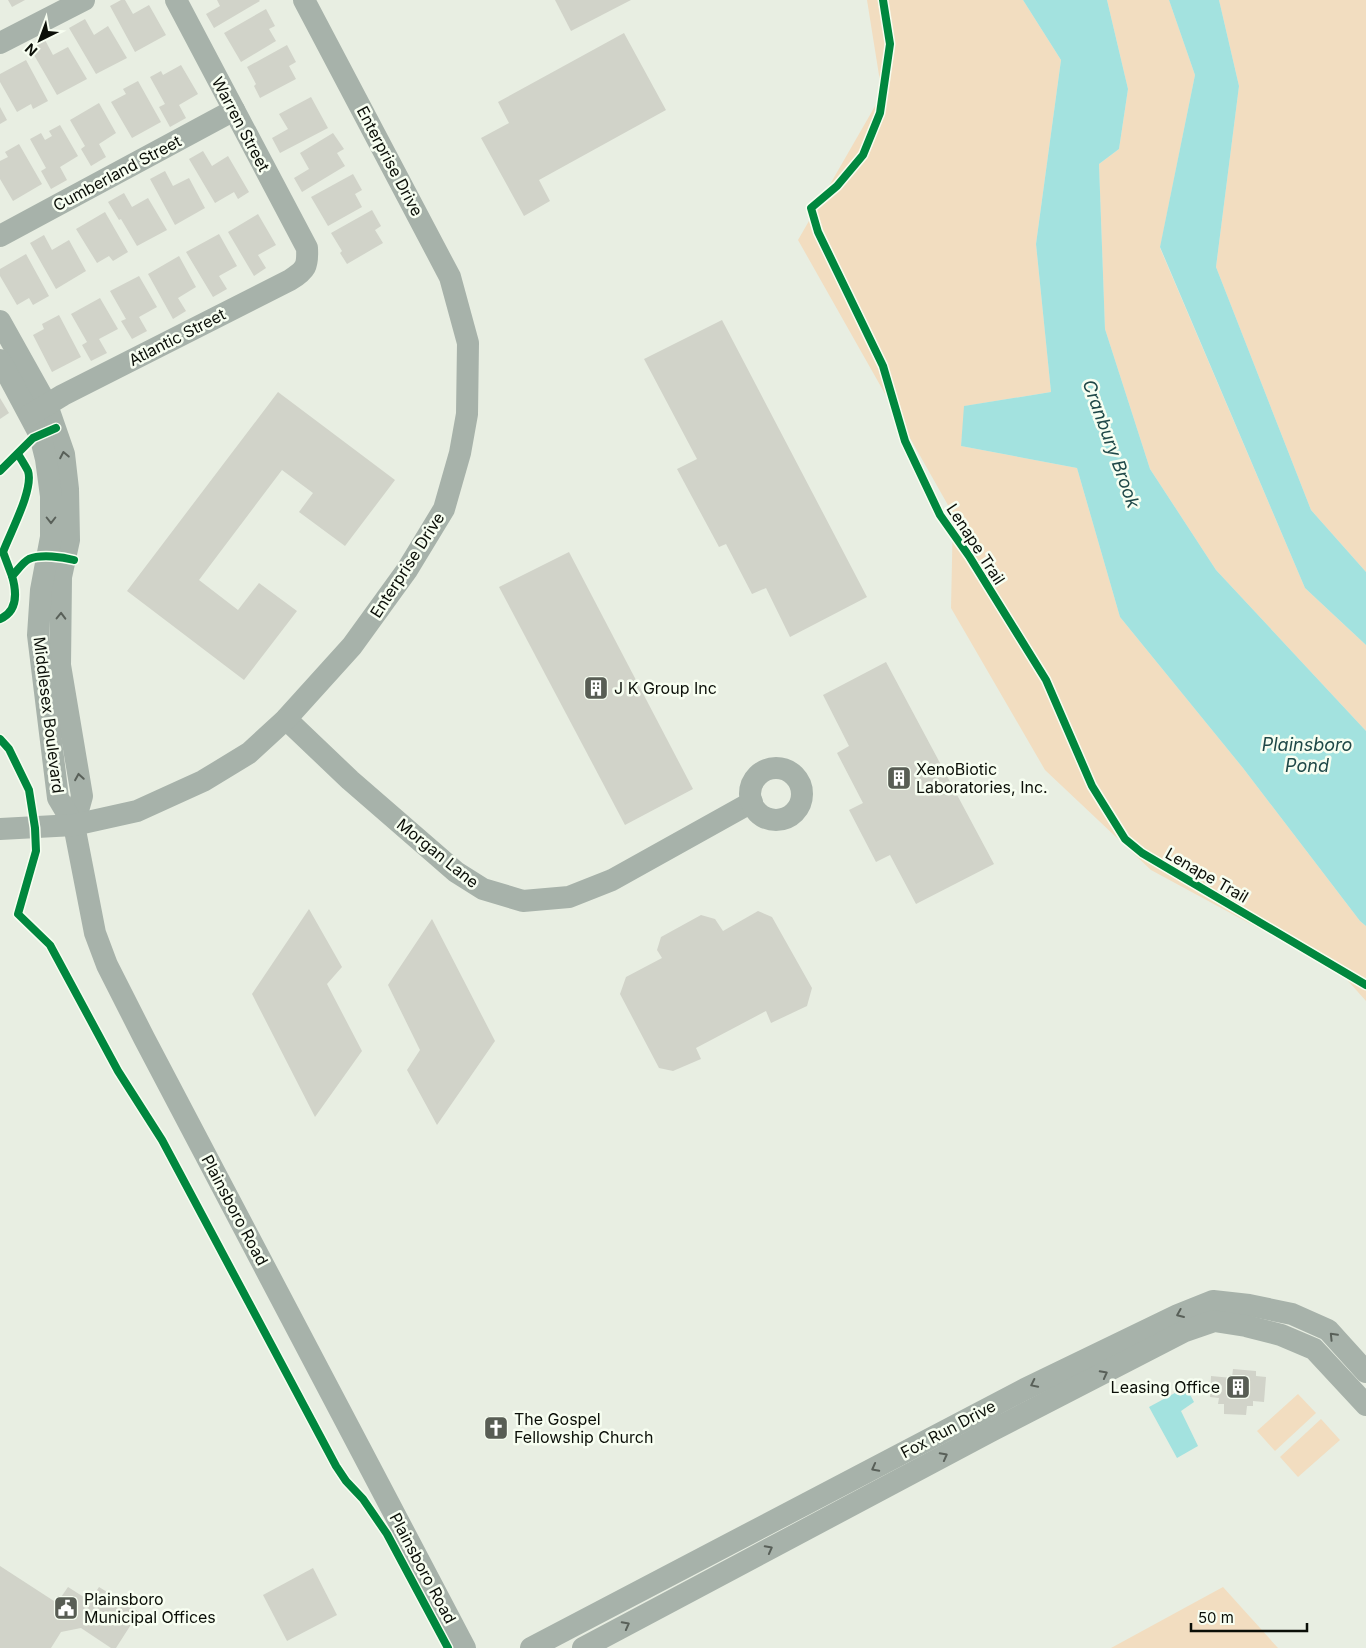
<svg xmlns="http://www.w3.org/2000/svg" width="1366" height="1648" viewBox="0 0 1366 1648" font-family="Inter,sans-serif">
<style>
.green{fill:#f2ddc0}
.water{fill:#a3e2df}
.building{fill:#d1d3c9}
.lines{fill:none;stroke-linecap:round;stroke-linejoin:round}
.minor{stroke:#a7b2aa;stroke-width:22}
.cycleway-casing{stroke:#f7fef1;stroke-width:11}
.cycleway{stroke:#00873e;stroke-width:8}
.oneway{stroke:#596059}
.labels{text-anchor:middle;stroke-width:5;stroke-linejoin:round;paint-order:stroke}
.street-label{font-size:16px;fill:#0b0f08;stroke:#f7fef1}
.poi-label{font-size:16px;fill:#0b0f08;stroke:#f7fef1;text-anchor:start}
.water-label{font-size:18px;font-style:italic;fill:#1f4848;stroke:#f7fef1}
</style>
<rect width="100%" height="100%" fill="#e8eee2"/>
<g class="green">
<path d="M867,0H1023L1061,60L1036,244L1051,392L965,406L961,446L1077,468L1120,617L1243,768L1360,921L1366,926V1001L1341,973L1151,870L1045,770L951,608L953,514L798,240L882,94Z"/>
<path d="M1107,0H1169L1195,75L1160,248L1305,588L1366,645V731L1216,570L1150,469L1105,329L1099,164L1119,149L1128,89Z"/>
<path d="M1219,0H1366V572L1311,510L1216,267L1239,86Z"/>
<path d="M1298,1394L1316,1413L1275,1451L1257,1431Z"/>
<path d="M1321,1419L1340,1440L1298,1477L1280,1457Z"/>
<path d="M1223,1587L1278,1648H1111Z"/>
</g>
<g class="water">
<path d="M1023,0H1107L1128,89L1119,149L1099,164L1105,329L1150,469L1216,570L1366,731V926L1360,921L1243,768L1120,617L1077,468L961,446L964,406L1051,392L1036,244L1061,60Z"/>
<path d="M1169,0H1219L1239,86L1216,267L1311,510L1366,572V645L1305,588L1160,247L1195,75Z"/>
<path d="M1186,1387L1194,1402L1181,1411L1198,1446L1177,1458L1149,1407Z"/>
</g>
<g class="building">
<path d="M8,0H25L12,7Z"/>
<path d="M121,0H125L133,14L149,5L166,35L135,52L110,6Z"/>
<path d="M217,0H259L260,1L214,28L206,14L220,6Z"/>
<path d="M555,0H631L571,31Z"/>
<path d="M266,9L275,26L269,29L276,41L241,62L224,33Z"/>
<path d="M85,19L94,35L108,26L127,58L96,74L69,28Z"/>
<path d="M624,33L666,110L539,180L550,201L524,216L481,138L509,123L498,102Z"/>
<path d="M45,40L53,55L68,47L87,79L57,95L30,48Z"/>
<path d="M287,45L296,62L289,66L296,79L260,98L254,86L256,84L247,67Z"/>
<path d="M26,60L48,101L33,109L31,104L17,112L0,82V74Z"/>
<path d="M181,65L198,94L179,105L186,118L170,127L159,107L165,104L150,77L161,71L163,75Z"/>
<path d="M138,81L161,122L132,138L111,102L126,94L123,89Z"/>
<path d="M311,97L328,128L280,153L272,138L288,129L279,114Z"/>
<path d="M99,103L116,133L99,144L106,157L91,166L81,149L85,146L70,120Z"/>
<path d="M0,107L7,120L0,124Z"/>
<path d="M60,125L78,156L60,167L67,180L51,189L41,171L46,168L30,139L41,133L45,140L52,136L49,131Z"/>
<path d="M333,133L344,149L337,153L345,166L302,192L294,178L309,169L300,153Z"/>
<path d="M19,144L42,184L13,201L0,179V161L8,157L5,152Z"/>
<path d="M203,151L212,166L228,156L249,192L238,199L234,192L215,203L189,159Z"/>
<path d="M165,171L173,186L189,178L205,208L175,225L150,179Z"/>
<path d="M353,174L362,190L355,194L362,207L328,226L311,197Z"/>
<path d="M124,193L132,207L148,198L167,230L137,246L121,219L119,220L108,202Z"/>
<path d="M372,210L381,226L375,230L383,243L347,264L340,253L342,251L331,233Z"/>
<path d="M105,212L128,252L113,261L109,256L97,263L76,229Z"/>
<path d="M258,214L276,245L258,255L266,268L254,276L228,232Z"/>
<path d="M219,234L237,266L219,276L227,289L213,297L186,252Z"/>
<path d="M44,235L52,250L69,240L86,271L56,289L30,243Z"/>
<path d="M26,254L49,296L33,305L29,298L17,305L0,276V269Z"/>
<path d="M179,256L196,287L178,298L186,311L173,319L148,274Z"/>
<path d="M139,276L157,307L139,317L147,331L132,339L121,321L126,319L110,291Z"/>
<path d="M100,298L118,329L99,339L107,353L91,361L82,345L87,342L71,314Z"/>
<path d="M59,315L81,357L52,372L33,335L44,329L42,324Z"/>
<path d="M722,320L867,597L790,637L766,588L752,594L726,544L719,547L677,469L697,459L644,359Z"/>
<path d="M278,392L395,480L345,546L299,512L313,493L282,470L199,580L238,610L259,583L297,611L244,680L127,591Z"/>
<path d="M0,398L9,413L0,419Z"/>
<path d="M569,552L693,789L625,825L499,587Z"/>
<path d="M886,662L994,864L916,904L890,855L876,862L849,810L863,803L837,753L849,746L823,695Z"/>
<path d="M309,909L342,967L327,984L362,1051L315,1117L252,994Z"/>
<path d="M758,911L772,917L812,988L807,1006L771,1023L766,1011L696,1048L701,1059L673,1071L659,1068L620,994L626,977L662,958L657,950L661,937L701,915L715,919L723,931Z"/>
<path d="M432,919L495,1041L437,1125L407,1070L420,1050L388,985Z"/>
<path d="M1233,1369L1256,1371V1376L1266,1377L1264,1402L1253,1401V1406H1247L1246,1415L1224,1414V1404H1218L1219,1398L1210,1397L1211,1376L1232,1378Z"/>
<path d="M0,1566L57,1603L68,1587L90,1601L99,1587L139,1612L116,1648H111L81,1628L61,1632L51,1648H0Z"/>
<path d="M313,1568L337,1615L287,1641L263,1595Z"/>
</g>
<g class="lines">
<g class="minor">
<path d="M0,43L84,0"/>
<path d="M0,236L234,110"/>
<path d="M0,321L47,405L64,454L68,489L69,540L61,577L60,665L82,796L74,825"/>
<path d="M0,360L40,435L46,459L51,496V537L41,590L38,635L58,798L74,825L95,933L107,965L144,1038L465,1648"/>
<path d="M30,415L63,395L290,280C306,270 308,266 307,248L176,0"/>
<path d="M286,719L350,780L456,872L483,889L523,901L569,897L612,880L752,802"/>
<circle cx="776" cy="794" r="26"/>
<path d="M0,829L74,825L137,811L203,781L249,753L286,719L352,646L407,570L444,509L460,453L467,414L468,343L450,277L304,0"/>
<path d="M531,1648L1025,1389L1178,1315L1213,1301L1249,1305L1292,1314L1328,1330L1366,1372"/>
<path d="M583,1648L991,1431L1185,1331L1214,1321L1246,1326L1281,1335L1314,1349L1366,1405"/>
</g>
<defs>
<g id="cycleway">
<path d="M883,0L890,44L880,113L863,155L837,186L811,208L818,232L883,366L905,441L940,515L969,556L1046,680L1092,786L1125,839L1142,853L1366,985"/>
<path d="M0,471L33,438L56,428"/>
<path d="M12,576L3,552C10,533 34,489 28,471C25,465 21,459 18,454"/>
<path d="M0,619C18,611 17,593 12,576C17,571 23,562 29,559C41,554 63,557 74,560"/>
<path d="M0,739L9,749L29,790L35,828L36,851L18,914L50,945L118,1071L162,1140L336,1466L346,1481L363,1499L387,1534L448,1648"/>
</g>
</defs>
<use href="#cycleway" class="cycleway-casing"/>
<use href="#cycleway" class="cycleway"/>
</g>
<defs><path id="oneway-chevron" d="M-2-3.5L2.5 0L-2 3.5" fill="none" stroke-width="1.6" stroke-linecap="round" stroke-linejoin="round" transform="scale(1.25)"/></defs>
<g class="oneway">
<use href="#oneway-chevron" transform="translate(64 455) rotate(-101)"/>
<use href="#oneway-chevron" transform="translate(51 520) rotate(90)"/>
<use href="#oneway-chevron" transform="translate(61 616) rotate(-89)"/>
<use href="#oneway-chevron" transform="translate(79 777) rotate(-99)"/>
<use href="#oneway-chevron" transform="translate(1180 1314) rotate(157)"/>
<use href="#oneway-chevron" transform="translate(1333 1336) rotate(-134)"/>
<use href="#oneway-chevron" transform="translate(1104 1374) rotate(-28)"/>
<use href="#oneway-chevron" transform="translate(1034 1384) rotate(154)"/>
<use href="#oneway-chevron" transform="translate(944 1456) rotate(-28)"/>
<use href="#oneway-chevron" transform="translate(875 1468) rotate(152)"/>
<use href="#oneway-chevron" transform="translate(769 1549) rotate(-28)"/>
<use href="#oneway-chevron" transform="translate(626 1625) rotate(-28)"/>
</g>
<defs>
<symbol id="building-square" viewBox="-11 -11 22 22"><rect x="-9" y="-9" width="18" height="18" rx="4" fill="#585d54" stroke="#f7fef1"/><path d="M-4-6H4V6H1V3H-1V6H-4ZM-2.5-4.3h1.7v1.8h-1.7ZM.8-4.3h1.7v1.8H.8ZM-2.5-1h1.7V.8h-1.7ZM.8-1h1.7V.8H.8Z" fill="#fff"/></symbol>
<symbol id="church-square" viewBox="-11 -11 22 22"><rect x="-9" y="-9" width="18" height="18" rx="4" fill="#585d54" stroke="#f7fef1"/><path d="M-1.2-6h2.4v3.5h3.3v2.4h-3.3V6h-2.4V-.1h-3.3v-2.4h3.3Z" fill="#fff"/></symbol>
<symbol id="civic-square" viewBox="-11 -11 22 22"><rect x="-9" y="-9" width="18" height="18" rx="4" fill="#585d54" stroke="#f7fef1"/><path d="M-.6-6.5H3V-4.5H.6V-3L4-1V1h2V6H-6V1h2V-1L-.6-3ZM-1.2 2.5V6h2.4V2.5Z" fill="#fff"/></symbol>
</defs>
<g fill-rule="evenodd">
<use href="#building-square" x="582" y="674" width="28" height="28"/>
<use href="#building-square" x="885" y="764" width="28" height="28"/>
<use href="#building-square" x="1224" y="1373" width="28" height="28"/>
<use href="#church-square" x="482" y="1414" width="28" height="28"/>
<use href="#civic-square" x="52" y="1594" width="28" height="28"/>
</g>
<g class="labels">
<g class="street-label">
<text transform="translate(241 124) rotate(62)" y="6">Warren Street</text>
<text transform="translate(390 161) rotate(62)" y="6">Enterprise Drive</text>
<text transform="translate(117 173) rotate(-28)" y="6">Cumberland Street</text>
<text transform="translate(177 337) rotate(-27)" y="6">Atlantic Street</text>
<text transform="translate(976 544) rotate(57)" y="6">Lenape Trail</text>
<text transform="translate(407 565) rotate(-57)" y="6">Enterprise Drive</text>
<text transform="translate(49 715) rotate(83)" y="6">Middlesex Boulevard</text>
<text transform="translate(438 853) rotate(39)" y="6">Morgan Lane</text>
<text transform="translate(1207 875) rotate(30)" y="6">Lenape Trail</text>
<text transform="translate(235 1210) rotate(62)" y="6">Plainsboro Road</text>
<text transform="translate(948 1429) rotate(-28)" y="6">Fox Run Drive</text>
<text transform="translate(423 1568) rotate(62)" y="6">Plainsboro Road</text>
</g>
<g class="poi-label">
<text x="614" y="694">J K Group Inc</text>
<text x="916" y="775">XenoBiotic<tspan x="916" dy="18">Laboratories, Inc.</tspan></text>
<text x="1220" y="1393" text-anchor="end">Leasing Office</text>
<text x="514" y="1425">The Gospel<tspan x="514" dy="18">Fellowship Church</tspan></text>
<text x="84" y="1605">Plainsboro<tspan x="84" dy="18">Municipal Offices</tspan></text>
</g>
<g class="water-label">
<text transform="translate(1111 444) rotate(70)" y="6">Cranbury Brook</text>
<text x="1307" y="751">Plainsboro<tspan x="1307" dy="21">Pond</tspan></text>
</g>
</g>
<g transform="translate(40 40) rotate(222)" stroke="#f7fef1" stroke-width="4" paint-order="stroke">
<path d="M0-4L9 19L0 12L-9 19Z" fill="#0b0f08"/>
<text y="-8" font-size="14" font-weight="bold" text-anchor="middle" fill="#0b0f08">N</text>
</g>
<path d="M1191 1623v8h116v-8" fill="none" stroke="#0b0f08" stroke-width="2.5"/>
<text x="1198" y="1623" font-size="15" fill="#0b0f08" stroke="#f7fef1" stroke-width="4" paint-order="stroke">50 m</text>
</svg>
